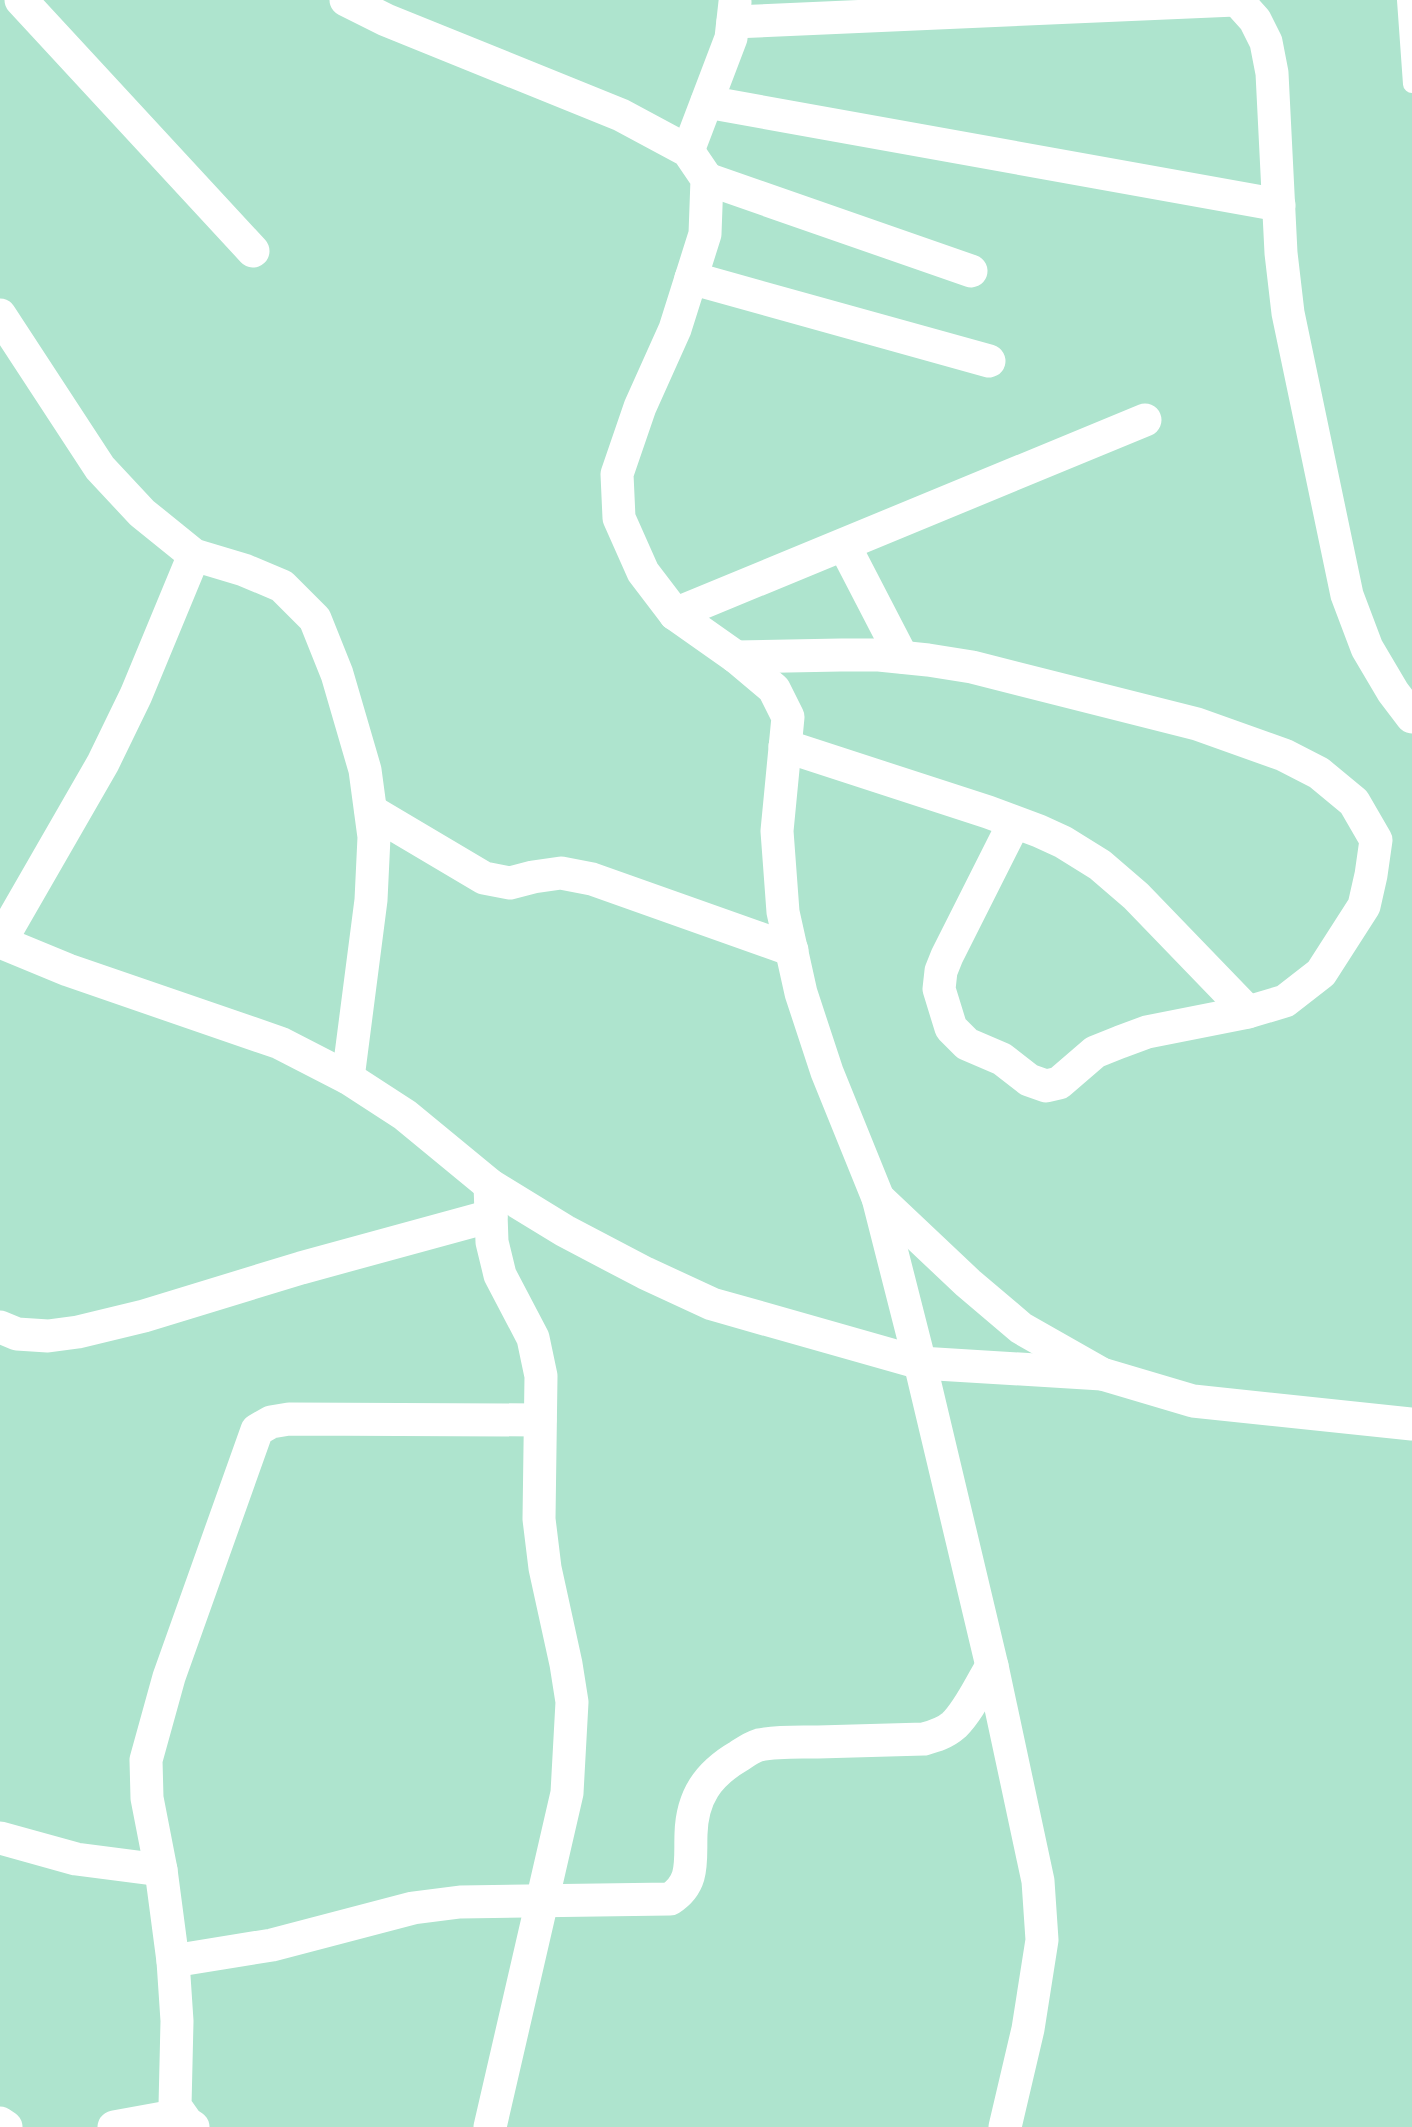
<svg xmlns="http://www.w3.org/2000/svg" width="1412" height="2127" viewBox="0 0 1412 2127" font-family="'PT Serif',serif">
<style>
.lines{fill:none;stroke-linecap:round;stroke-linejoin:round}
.service{stroke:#fff;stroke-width:18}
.minor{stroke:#fff;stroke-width:33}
.tertiary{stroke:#fff;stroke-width:33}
</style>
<rect width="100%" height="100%" fill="#aee4ce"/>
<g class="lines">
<path class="service" d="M1406,0L1412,84"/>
<g class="minor">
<path d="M21,0L253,251"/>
<path d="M1237,0L1255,20L1266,42L1272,73L1281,253L1288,313L1347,595L1367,648L1393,692L1412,717"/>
<path d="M733,22L1235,0"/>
<path d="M707,102L1279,205"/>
<path d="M688,151L731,38L735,2"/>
<path d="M707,179L971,271"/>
<path d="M691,278L989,361"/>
<path d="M0,315L100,468L142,513L194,555L244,570L282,586L315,619L337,674L365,770L374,837L371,900L348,1078"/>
<path d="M844,545L902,657"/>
<path d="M675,614L1145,420"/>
<path d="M736,657L841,655H879L928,660L972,667L1197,724L1284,755L1319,773L1354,802L1376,840L1371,875L1364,906L1321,973L1285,1001L1248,1012L1147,1032L1120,1042L1095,1052L1059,1083L1046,1086L1029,1080L1002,1059L967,1044L951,1028L939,989L941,971L947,956L1014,823"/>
<path d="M785,746L988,812L1039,831L1063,842L1100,865L1136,896L1248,1012"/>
<path d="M371,811L484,878L510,883L533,877L561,873L592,879L792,950"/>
<path d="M0,942L68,970L280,1043L348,1078L405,1115L490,1185L565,1231L645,1273L712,1304L920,1363L1102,1374"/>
<path d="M0,942L103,763L136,695L194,555"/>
<path d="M490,1185L492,1242L500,1275L533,1338L541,1376L539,1519L545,1568L566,1664L572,1702L567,1793L490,2127"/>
<path d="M878,1198L968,1283L1021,1328L1102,1374L1193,1401L1412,1424"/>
<path d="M0,1327L17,1334L48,1336L78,1332L144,1316L301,1268L491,1216"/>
<path d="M0,1838L76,1859L161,1870"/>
<path d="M173,1961L272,1945L413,1908L460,1902L670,1899C695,1883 690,1861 691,1834C692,1797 708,1774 739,1756C745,1752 752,1747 759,1745C778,1741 799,1742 818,1742C853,1741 889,1740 924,1739C935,1736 945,1733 954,1725C970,1709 980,1685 992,1666"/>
<path d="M0,2123L6,2127"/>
<path d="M114,2127L180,2115"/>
<path d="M193,2127L187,2123L175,2106L177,2021L173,1961L161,1870L147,1798L146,1760L169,1677L257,1430L271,1422L289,1419L540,1420"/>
</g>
<path class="tertiary" d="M346,0L386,20L621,115L688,151L707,179L705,234L675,329L640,407L617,474L619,518L643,572L675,614L736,657L774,689L788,717L777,831L783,912L801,993L827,1072L878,1198L920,1363L992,1666L1038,1881L1042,1940L1028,2029L1005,2127"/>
</g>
</svg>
